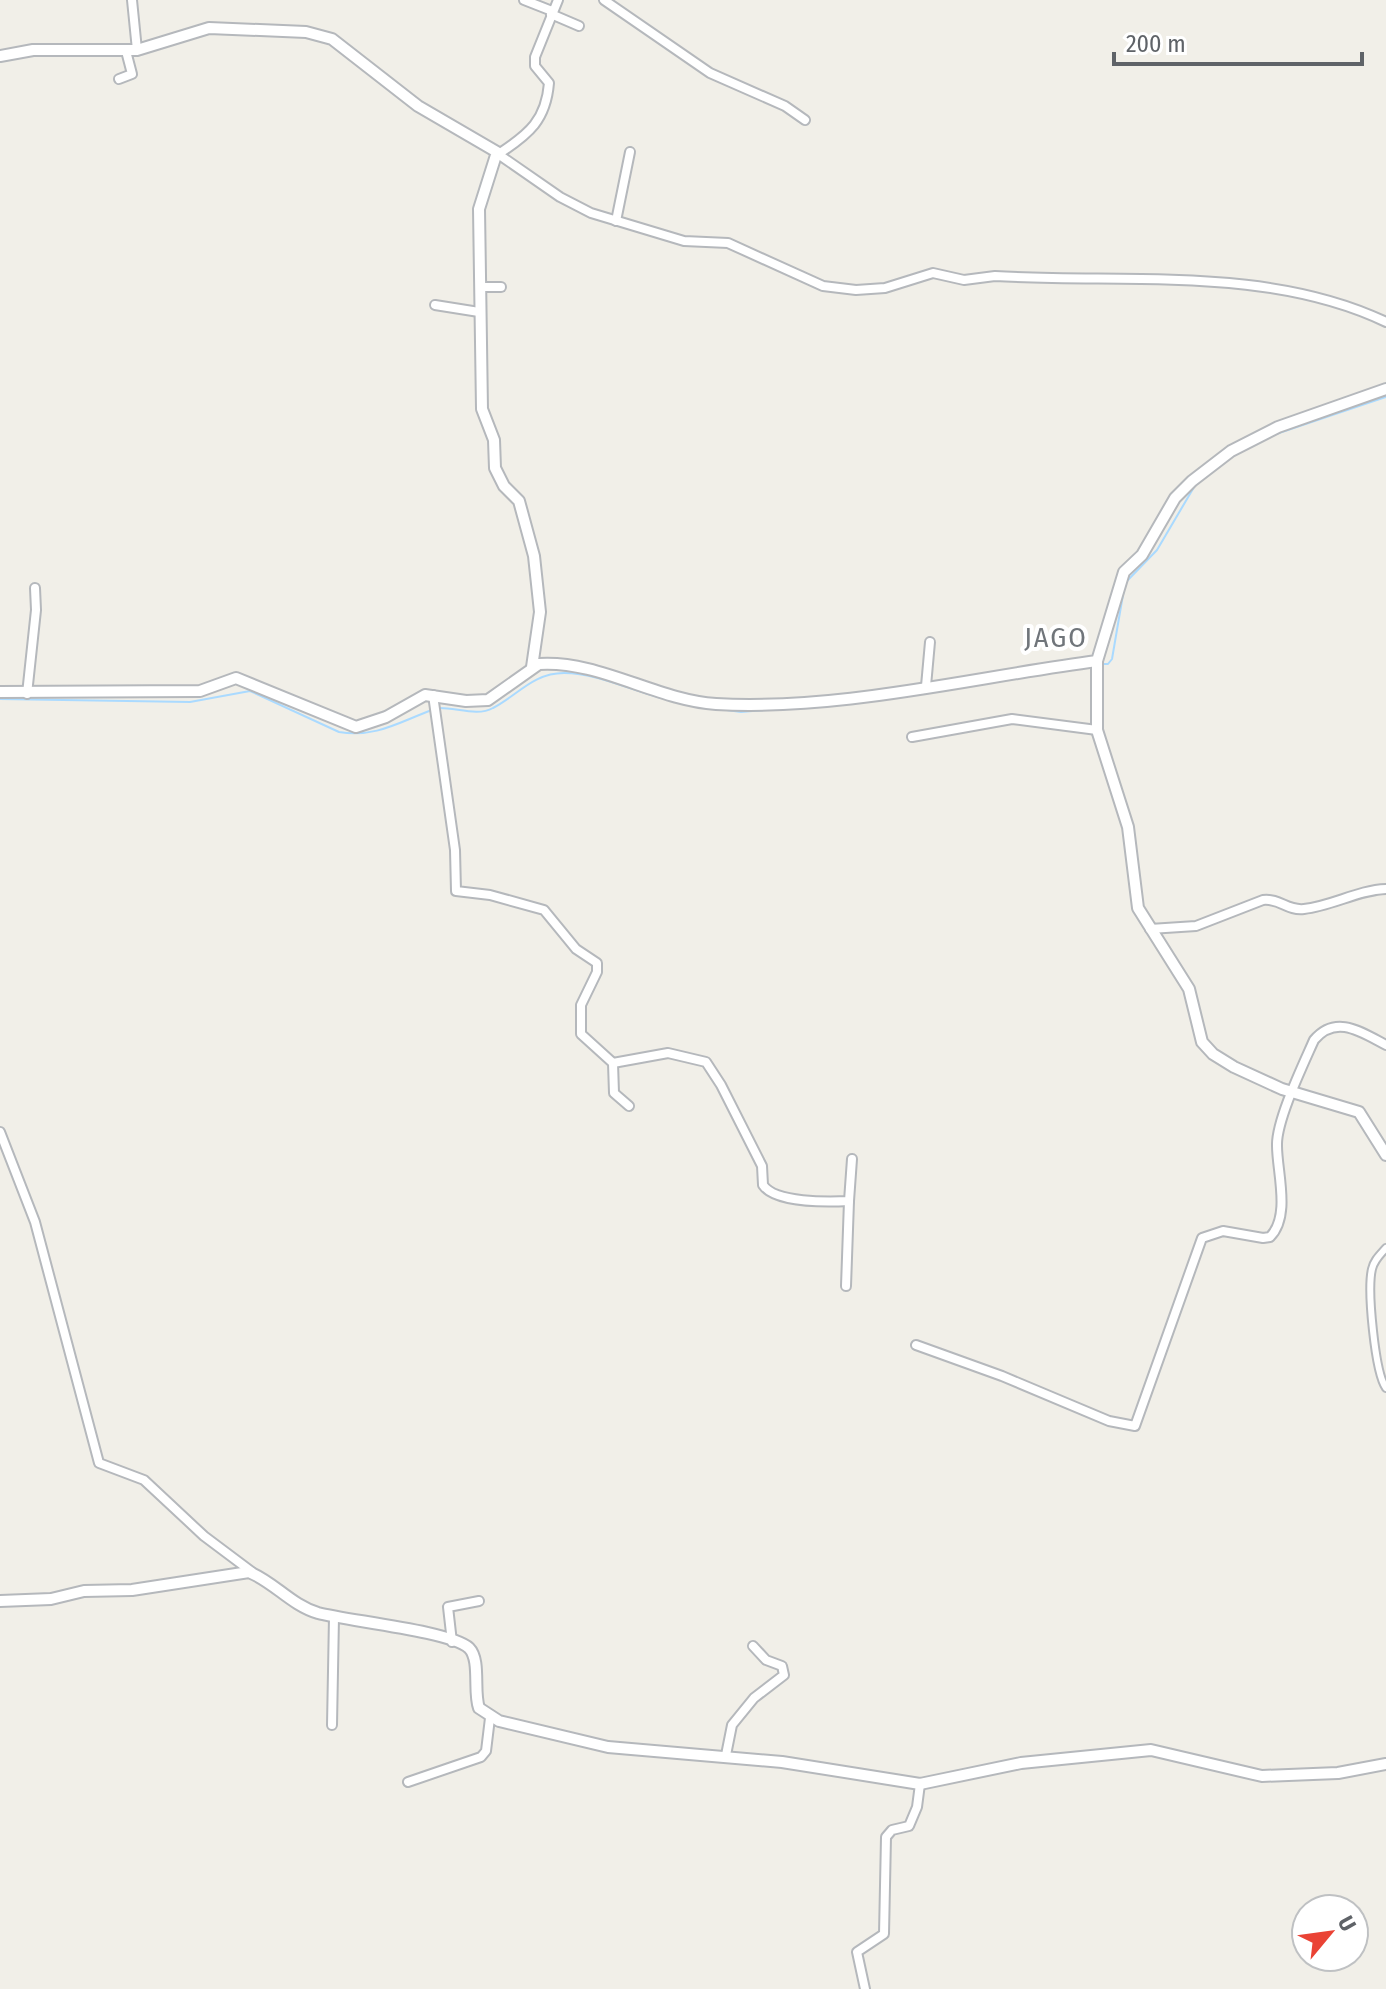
<svg xmlns="http://www.w3.org/2000/svg" width="1386" height="1989" viewBox="0 0 1386 1989" font-family="'Fira Sans Condensed',sans-serif">
<style>
.lines{fill:none;stroke-linecap:round;stroke-linejoin:round}
.stream{stroke:#aadaff;stroke-width:2}
.pedestrian-casing{stroke:#b5b8bc;stroke-width:10}
.minor-casing{stroke:#b5b8bc;stroke-width:12}
.tertiary-casing{stroke:#b5b8bc;stroke-width:14}
.pedestrian{stroke:#fff;stroke-width:6}
.minor{stroke:#fff;stroke-width:8}
.tertiary{stroke:#fff;stroke-width:10}
.labels{text-anchor:middle;stroke-width:8;stroke-linejoin:round;paint-order:stroke}
.quarter-label{font-size:28px;letter-spacing:2px;fill:#70757a;stroke:#fff}
</style>
<rect width="100%" height="100%" fill="#f1efe8"/>
<g class="lines">
<g class="stream">
<path d="M1231,457L1273,435L1386,397"/>
<path d="M1103,664H1108L1112,659L1125,583L1157,550L1197,482"/>
<path d="M0,699L190,702L250,691L339,732C376,738 399,722 432,710"/>
<path d="M699,706L741,712L764,710"/>
<path d="M438,708C455,707 477,717 493,708C518,695 533,673 564,673C596,673 631,690 661,698"/>
</g>
<defs>
<path id="pedestrian" d="M1386,1248C1380,1255 1374,1260 1372,1269C1367,1290 1375,1373 1386,1388"/>
<g id="minor">
<path d="M132,0L137,50"/>
<path d="M524,0L552,11"/>
<path d="M604,0L710,73L785,106L805,120"/>
<path d="M551,14L579,26"/>
<path d="M119,79L132,74L126,51"/>
<path d="M500,153C529,134 546,120 549,83L535,66V57L558,0"/>
<path d="M498,154L560,197L591,213L684,241L728,243L823,286L856,290L885,288L933,273L964,280L995,276C1122,284 1267,265 1386,322"/>
<path d="M616,221L630,152"/>
<path d="M480,287H501"/>
<path d="M435,305L479,312"/>
<path d="M926,686L930,642"/>
<path d="M27,694L36,610L35,588"/>
<path d="M433,695L455,850L456,891L490,895L544,910L576,949L597,963V972L581,1005V1034L613,1063L614,1093L629,1106"/>
<path d="M912,737L1012,719L1097,730"/>
<path d="M1150,929L1196,926L1263,900C1280,898 1287,911 1304,909C1332,906 1358,890 1386,889"/>
<path d="M613,1063L668,1053L706,1062L721,1085L762,1166L763,1185C775,1203 828,1202 849,1201L852,1159"/>
<path d="M0,1132L35,1222L99,1463L144,1480L204,1536L252,1572"/>
<path d="M846,1286L849,1201"/>
<path d="M916,1345L1002,1376L1109,1421L1135,1426L1202,1238L1223,1231L1263,1238L1270,1237C1291,1216 1277,1172 1277,1146C1276,1121 1303,1065 1314,1040C1336,1014 1361,1032 1386,1045"/>
<path d="M452,1642L448,1607L479,1601"/>
<path d="M332,1725L334,1617"/>
<path d="M726,1755L732,1725L754,1698L784,1675L782,1666L766,1660L753,1646"/>
<path d="M408,1782L481,1757L486,1751L490,1718"/>
<path d="M865,1989L857,1952L884,1934L886,1837L892,1830L909,1826L917,1807L920,1784"/>
</g>
<g id="tertiary">
<path d="M0,56L33,50H137L209,28L306,32L332,39L418,106L497,152L479,209L482,409L494,440L495,468L504,486L519,501L534,556L540,612L532,667"/>
<path d="M1097,661V730L1128,827L1138,908L1189,989L1202,1042L1213,1054L1234,1067L1282,1089L1359,1112L1386,1155"/>
<path d="M0,692L200,691L236,678L356,727L386,717L425,695L466,701L488,700L539,664C599,660 656,700 716,704C840,711 974,677 1097,661L1124,572L1142,555L1175,498L1192,481L1231,451L1278,427L1386,389"/>
<path d="M0,1601L51,1599L84,1591L132,1590L249,1572C274,1582 291,1605 318,1613C348,1621 450,1631 469,1648C481,1660 473,1692 479,1708L499,1721L608,1747L782,1762L920,1784L1021,1763L1151,1750L1262,1776L1338,1773L1386,1764"/>
</g>
</defs>
<use href="#pedestrian" class="pedestrian-casing"/>
<use href="#minor" class="minor-casing"/>
<use href="#tertiary" class="tertiary-casing"/>
<use href="#pedestrian" class="pedestrian"/>
<use href="#minor" class="minor"/>
<use href="#tertiary" class="tertiary"/>
</g>
<g class="labels">
<g class="quarter-label">
<text x="1056" y="647">JAGO</text>
</g>
</g>
<g transform="translate(1330 1933) rotate(61)"><circle r="38" fill="#ffffff" stroke="#bfc1c3" stroke-width="2"/>
<path d="M0-6L14 30L0 20L-14 30Z" fill="#ea4335"/>
<text y="-12" font-size="22" font-weight="bold" text-anchor="middle" fill="#5f6368">U</text>
</g>
<path d="M1114 52v12h248v-12" fill="none" stroke="#5f6368" stroke-width="4"/>
<text x="1126" y="52" font-size="24" fill="#5f6368" stroke="#ffffff" stroke-width="6" paint-order="stroke">200 m</text>
</svg>
